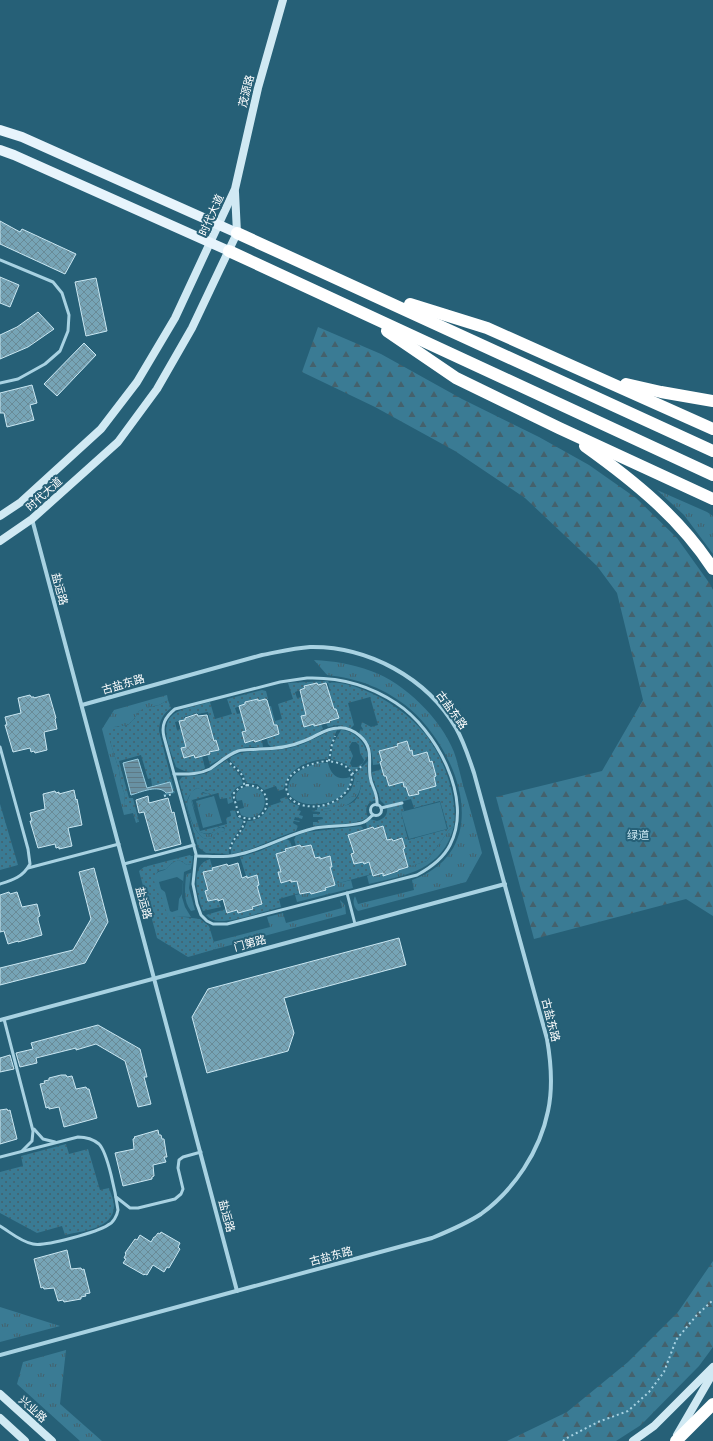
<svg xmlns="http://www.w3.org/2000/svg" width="713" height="1441" viewBox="0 0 713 1441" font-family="'Alegreya Sans','Noto Sans SC',sans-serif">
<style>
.grass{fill:url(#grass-tufts)}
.forest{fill:url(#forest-firs)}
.garden{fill:url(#garden-dots);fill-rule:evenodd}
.pitch{fill:#3a7b94;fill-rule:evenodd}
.water{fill:url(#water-rules);stroke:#9cd0e3}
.building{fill:url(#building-cross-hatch);stroke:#cae7f2}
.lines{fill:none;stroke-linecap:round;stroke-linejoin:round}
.path{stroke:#a8d2e2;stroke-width:2;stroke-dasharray:2 3;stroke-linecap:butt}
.lane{stroke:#a8d2e2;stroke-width:3}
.street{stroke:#a8d2e2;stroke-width:4}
.secondary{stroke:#d0e9f3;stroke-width:8}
.primary{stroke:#e7f4fc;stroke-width:10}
.highway{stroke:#fff;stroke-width:12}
.labels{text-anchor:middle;stroke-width:4;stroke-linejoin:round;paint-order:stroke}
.street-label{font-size:11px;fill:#fff;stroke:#266077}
.park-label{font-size:11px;fill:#cae7f2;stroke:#266077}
</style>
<defs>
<pattern id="grass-tufts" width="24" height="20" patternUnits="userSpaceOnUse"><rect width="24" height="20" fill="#3a7b94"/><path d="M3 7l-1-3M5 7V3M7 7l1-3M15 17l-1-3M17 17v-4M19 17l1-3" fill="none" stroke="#44616c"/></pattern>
<pattern id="forest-firs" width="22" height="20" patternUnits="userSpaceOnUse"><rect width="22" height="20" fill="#3a7b94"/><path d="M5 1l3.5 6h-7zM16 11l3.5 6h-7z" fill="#44616c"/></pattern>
<pattern id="garden-dots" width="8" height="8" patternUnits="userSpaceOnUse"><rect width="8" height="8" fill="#3a7b94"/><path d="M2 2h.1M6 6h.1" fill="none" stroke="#44616c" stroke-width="1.8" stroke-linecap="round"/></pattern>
<pattern id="water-rules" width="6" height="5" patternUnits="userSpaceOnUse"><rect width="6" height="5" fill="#6891a3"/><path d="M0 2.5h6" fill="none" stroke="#5e7985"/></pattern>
<pattern id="building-cross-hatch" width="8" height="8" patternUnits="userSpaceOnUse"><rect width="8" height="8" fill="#76a4b6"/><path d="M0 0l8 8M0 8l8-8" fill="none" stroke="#698a96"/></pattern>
</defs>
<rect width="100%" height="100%" fill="#266077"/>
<g class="grass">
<path d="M657,490L707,512L713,516V554L684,515Z"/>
<path d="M314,660C334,661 352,664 371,671C405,683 441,719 454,752C458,763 460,774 463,785C470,807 476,830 482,853L466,882L358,911C354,907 352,902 355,896L358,904L414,890L412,880C495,850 460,753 410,709C387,689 357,678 327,675Z"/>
<path d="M167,695L168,700L159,705L149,707L139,711L134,719L128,725L114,727L110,741L119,770L121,784L125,795L124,803L135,813L138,822L136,823L133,813L124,815L102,729L114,710Z"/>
<path d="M319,763H328C331,775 338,781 350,777C354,803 303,814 289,794C284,776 304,767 319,763Z"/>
<path d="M359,781L361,784C359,804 343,807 326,812L323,811V808C340,810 340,799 353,796L357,785L356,782Z"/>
<path d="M247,786C277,788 265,827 241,815L239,809L244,808L242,800L237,801L235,795L240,789Z"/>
<path d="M197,788L207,791L211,789L214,791V793L210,795L203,792L191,800L200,832C214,838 212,830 221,827L225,829L224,831C222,832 220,832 218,832C214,834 213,839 208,839C197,840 188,813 187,804C187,800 190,796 191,792Z"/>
<path d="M214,796L222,823L203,828L196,801Z"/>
<path d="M454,826C443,870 407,875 369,884L367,876L372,874L373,876L383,873L384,875L398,872V870L427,861L449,830Z"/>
<path d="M191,873L189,888L195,910L191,911C183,901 185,888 186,876L187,874Z"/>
<path d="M351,880L353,888L297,902L295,895L310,892L311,894L326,890L325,888L335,885V884Z"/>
<path d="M340,900L345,905L346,914L216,949L213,942L270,927L267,917L283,913L286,923L342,908Z"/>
<path d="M0,1307L60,1326L0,1342Z"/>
<path d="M66,1350L60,1404L102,1441H80L17,1384L23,1362Z"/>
</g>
<g class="forest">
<path d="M318,327L381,354L462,399L539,437L589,465L636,498L677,538L710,584L713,590V916L686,899L534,939L496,797L602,771L643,700L617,593L597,566L525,498L455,451L375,407L302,372Z"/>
<path d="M713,1261V1347L699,1366L641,1425L616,1441H507L567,1412L628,1362L678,1312Z"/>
</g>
<g class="garden">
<path d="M328,681L329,683C340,681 353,686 364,690C387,699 410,715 426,735C444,758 458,797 454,826L449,830L427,861L408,867L401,849L405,848L402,838L384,841L383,838L386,836L383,826L374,829L373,827L367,828L366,823L370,819L377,821C384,819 388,815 387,808L402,804L404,811L401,812L408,840L448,829L440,801L414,808L411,799L386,806L380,800C379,790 372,782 372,772L382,769L384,776H386L389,786L399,783L398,778L401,777L404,787H406L409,796L419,793L418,789L425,784L426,789L436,786L432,761L430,762L427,752L417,755L418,760L414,759L412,751H410L407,741L397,744L398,749L380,751L382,761L380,762L381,764L373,765C372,753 371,742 359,733L361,729L362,730L363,729L361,726L362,722L371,727L378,725L370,697L348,703L354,725L351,728L338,725L328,727L326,723L329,722V721L339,718L336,709H334L326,691L330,690L328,683L318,685L317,683L305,686V688L295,692L297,698L302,697L306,715L315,726L321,724L323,729C309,741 289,745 271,747L268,744L267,739L270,738L269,737L279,734L277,725H274L266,707L271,706L275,721L282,719L278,704L293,699L288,683Z"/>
<path d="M262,690L266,691L268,699L258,701L257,699L245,702V704L235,708L237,714L242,713L246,731L242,732L245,742L254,740L255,742L262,740L263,747H246L236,750L210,765L207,754H210L209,752L219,749L217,740L214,741L206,723L210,721L208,712L198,714V713L184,717V720L175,722L177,730L181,729L186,747L181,748L184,758L194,755L195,758L202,756L205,768C197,775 184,772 176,767C171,751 156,723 177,712C187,707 200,705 210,702L215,719L232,714L227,699Z"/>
<path d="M168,700L171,708C163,714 159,721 159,731L175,793L164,796L163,794L172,792L170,782L152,786L151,778L148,779L141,755L119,761L129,798H133L139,822H138L135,813L125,806L124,803L125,795L121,784L119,770L110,741L109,733L110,730L114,727L128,725L134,719L139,711L145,708L159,705Z"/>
<path d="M334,730H337L331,743L328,759C310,759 286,769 284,789L278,791L276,786L264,790L257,784L246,783C245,770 234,768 229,758C246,748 266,752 285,749C294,747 303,745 311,740C319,737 326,732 334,730Z"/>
<path d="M341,730C355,731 365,742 368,756L361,766L353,772L346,764L331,759L333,744ZM352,742H356L359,745L360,753L364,760L363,763L357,767H352L350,763L353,756L349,747Z"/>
<path d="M227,760C232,769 241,772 243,784L236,788L231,794L233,802L228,804L227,798L220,799L218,793L192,800L195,811L191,800C197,790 203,794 212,794L214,791L211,789L205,791L197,788C192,790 187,798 187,803C187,813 197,840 208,839C213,839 214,834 218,832C220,831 222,832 224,831L225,829L224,827H219C213,834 209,835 200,832L197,819L200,831L227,824L226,818L231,816L230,811L235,810L237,817L243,820C241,834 227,840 229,854L206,853L198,847L179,781L182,777L199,775L207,773Z"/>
<path d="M368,761C365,781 373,783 376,800C367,802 364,809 368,817C356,826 329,824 313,826V822H318V820L323,819L322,817H313V814H320V812L311,811L317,810V808C334,804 356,796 354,775ZM359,781L361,784C359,810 342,803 326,812L323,811V808H334L340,805L346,799L353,796L356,793L358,788L356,782Z"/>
<path d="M286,797L292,803L299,806L298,810L301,811L299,815L303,816L302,819L295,817L294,820L300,821L299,822L294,821L293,823L298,826L296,831C274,838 255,850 231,854C231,840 244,834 247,821C257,821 265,816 269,806L281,802L280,799Z"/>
<path d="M0,804L18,865L0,870Z"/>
<path d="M362,826L363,829L358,831V833L348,835L351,845L356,844V853L351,854L354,864L363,862L364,864L374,861L370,866L372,874L335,884L328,868L332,867L330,857L311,859L314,855L311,845L301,847L296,846L294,839L296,836L307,832Z"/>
<path d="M286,839L290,841L292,847L276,854L279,864L284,862L283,871L278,872L281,883L291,880L292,882L302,879L303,883L298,885L300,893L279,899L281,907C266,911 233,922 219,921C214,921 210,919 206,915L226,909L227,913L237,910L238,913L252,909L254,887L259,885L257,875L247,878L246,876L240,857L260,851Z"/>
<path d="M190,855L191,856H193L192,864L187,865L179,860L172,863L166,869L158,871L156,874L168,915L200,919L209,926L216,949L188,957L157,938L139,871L144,867Z"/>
<path d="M210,859L213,870L203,873L206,882L211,881L210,890L205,891L208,901L218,899L221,907L203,911C197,896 189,865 210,859Z"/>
<path d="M66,1144L69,1154L88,1149L100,1190L109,1188C111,1194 114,1200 114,1206C114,1229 82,1231 65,1235L62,1226L37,1233L0,1213V1172L23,1166L21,1156Z"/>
</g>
<g class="pitch">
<path d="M440,802L447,829L409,839L401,812Z"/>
<path d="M179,860L187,865L192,864L191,869L184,872L182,897L185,907L191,917L168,916L162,898L159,895L153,878C159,868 162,873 167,868C171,864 173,862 179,860ZM177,877L183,881L182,894L179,899L178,910L172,912L170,911L165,892L161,889L159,882Z"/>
</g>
<path class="water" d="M138,759L147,788L170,782L173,792L166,793C159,784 141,792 131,795L123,763Z"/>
<g class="building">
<path d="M0,221L20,232L22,229L76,254L65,274L0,244Z"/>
<path d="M0,277L19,285L10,307L0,303Z"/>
<path d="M96,278L107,331L86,336L75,282Z"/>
<path d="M38,312L54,329L28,347L0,359V335L17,327Z"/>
<path d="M84,343L96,355L57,396L44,384Z"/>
<path d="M32,385L37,403L30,405L34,420L7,427L4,413H0V393Z"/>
<path d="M317,683L318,685L326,683L334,709H336L339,718L329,721L330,722L314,726V724L304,727L301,716L306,715L300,690L305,688L304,686Z"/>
<path d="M49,694L56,718L55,719L57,729L44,732L47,750L35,753L34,751L31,752L30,748L13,752L5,725H7L5,717L21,713L18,698L30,695L31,697H34V698Z"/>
<path d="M258,699V701L265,699L267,700L274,725H277L279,734L255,742L254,740L245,743L242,732L246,731L239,706L245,704V702Z"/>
<path d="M197,714L198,716L207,715L214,741L216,740L219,750L209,752L210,754L195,758L194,755L184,758L181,748L186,747L179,721L185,720V718Z"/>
<path d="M407,741L410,751L412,750L413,756L427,752L430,762L432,761L436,776L434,777L436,786L418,791L419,794L409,796L406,787H404L403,782L389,786L386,776H384L380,762L382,761L379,751L398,746L397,744Z"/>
<path d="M74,790L76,800L77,799L82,825L68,828L72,846L59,849V847L56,848L55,844L38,848L30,821H32L30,813L45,809L43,794L55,791L56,793L59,792V794Z"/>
<path d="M148,796L149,803L168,798L172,813L174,812L181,844L155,851L144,812L139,813L136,800Z"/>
<path d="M383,826L387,840L392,839L393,841L402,838L405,848L403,849L408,867L398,870V871L383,876V873L373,876L369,862L364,864L363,862L354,864L351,854L354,853L348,835L373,827L374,829Z"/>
<path d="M300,845L301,847L311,845L315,858L320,857V859L330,856L332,867H330L335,885L325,888L326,890L311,894L310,892L300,894L297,881L291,882V880L281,883L278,872H281L276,854L286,851L285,849Z"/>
<path d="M238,863L242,878L247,876V878L257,875L259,885L257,886L262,904L252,907L253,909L238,913L237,910L227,913L223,899L218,901V899L208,901L205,891L208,890L203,872L213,870L212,868L227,864L228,866Z"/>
<path d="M94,868L108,922L85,963L0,985V968L73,950L91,919L79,872Z"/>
<path d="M9,892L10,894L17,892L22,907L37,904L40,916L38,917V920L42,935L18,942V941L8,944L4,931L0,932V895Z"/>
<path d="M399,938L406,965L284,998L294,1033L288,1051L207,1073L192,1017L208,989Z"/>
<path d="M98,1025L140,1049L147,1077H144L151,1104L138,1107L125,1061L96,1044L76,1050V1048L36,1058L37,1063L20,1067L16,1053L33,1049L31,1043Z"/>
<path d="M10,1055L14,1069L0,1072V1058Z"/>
<path d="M61,1075H66L67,1077L72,1076L76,1089L86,1087L87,1089H89L97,1118L64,1127L59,1107L49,1109V1107L46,1108L40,1084L45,1083L44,1081L49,1080V1078Z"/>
<path d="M7,1109L8,1111L10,1110L17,1139L0,1144V1110Z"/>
<path d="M158,1130L159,1135H161L162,1139H164L166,1152L167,1157H164L166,1162L153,1165L154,1176L152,1177V1179L123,1186L115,1153L134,1149L133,1139L135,1138L134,1137Z"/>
<path d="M161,1232L180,1243L178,1247L180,1249L169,1268L167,1267L164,1272L153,1265L147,1275L145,1274L144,1275L123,1263L126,1259L124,1258L126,1254L125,1253L135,1239L137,1240L140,1235L151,1242L154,1237H155L158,1233L160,1234Z"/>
<path d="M67,1250L71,1269L81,1268L82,1270L84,1269L90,1293L85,1294L86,1296L81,1297V1299L64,1302L63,1300L58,1301L54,1288L44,1289L43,1287L41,1288L34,1259Z"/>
</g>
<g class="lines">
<g class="path">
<path d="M326,761C378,764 342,816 302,805C296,803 290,800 288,794C278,773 311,763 326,761Z"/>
<path d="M329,761L332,744L335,736"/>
<path d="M230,763C237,770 245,774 244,785"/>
<path d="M352,774L363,765"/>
<path d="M247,785C280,787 268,830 239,816L233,794L239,788Z"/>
<path d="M164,796L173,794"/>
<path d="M230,849C233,836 243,834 245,818"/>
<path d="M563,1441L565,1439L598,1422L628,1411L649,1392L664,1372L676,1340L696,1316L713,1300"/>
</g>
<g class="lane">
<path d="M0,260L53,282L62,293L69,315L68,331L60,351L45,364L18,379L0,383"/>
<path d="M307,678C339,677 369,685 396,703C436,729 474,799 450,845C443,859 430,868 417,875L227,924H213L207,921L201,915L197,904L193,884L196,854L164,737C161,725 165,717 175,709L280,682Z"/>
<path d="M0,747L28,849L30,864C23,877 13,880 0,884"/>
<path d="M174,774C186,774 198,775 210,769C219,763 227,755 238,751C245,749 252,750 259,749C274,749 290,747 304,741C316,737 325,728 338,728C346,727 354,731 360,736C374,748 368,761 370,776C371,787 378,791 377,805"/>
<circle cx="376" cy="810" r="5.5"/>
<path d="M381,808L402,803"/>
<path d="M196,856C209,856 223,858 236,855C264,850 287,834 315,828C328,825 353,827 364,822C367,821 370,817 373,815"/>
<path d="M124,864L194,845"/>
<path d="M28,868L119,844"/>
<path d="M347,893L355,924"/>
<path d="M4,1019L33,1131L32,1141L22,1151"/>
<path d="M34,1129L43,1139L55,1142"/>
<path d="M0,1157L78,1137C85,1137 93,1139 99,1144C108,1153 116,1196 118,1210C117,1216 113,1223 108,1225C98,1232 44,1247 33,1244C21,1242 10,1232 0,1226"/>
<path d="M116,1197L130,1208H138L175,1199L181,1194L183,1189L178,1168L179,1160L183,1157L201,1152"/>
</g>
<g class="street">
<path d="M32,519L237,1291"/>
<path d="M0,1020L505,884"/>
<path d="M0,1355L432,1238C449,1231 466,1224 481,1214C514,1190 540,1151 548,1111C553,1088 551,1062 547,1039L474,773C469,758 464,742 456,728C427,678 368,646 310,647C294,648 278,652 262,655L82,705"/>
</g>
<g class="secondary">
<path d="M0,516L21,502L101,429L137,382L175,318L235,189L258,88L283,0"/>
<path d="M0,541L32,519L118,442L157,389L192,328L237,233L235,192"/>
<path d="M0,1394L52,1441"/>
<path d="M0,1418L25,1441"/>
<path d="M677,1435L713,1373"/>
<path d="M633,1441L654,1426L713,1367"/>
</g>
<g class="primary">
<path d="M0,130L22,137L237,233"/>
<path d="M0,150L14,155L229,251"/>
</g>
<g class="highway">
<path d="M237,233L713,451"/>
<path d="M229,251L713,475"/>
<path d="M410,304L487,328L713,429"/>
<path d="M387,331L456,378L559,428L713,499"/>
<path d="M626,384L661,392L713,401"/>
<path d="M585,446C634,481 680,518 713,569"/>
<path d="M676,1441L713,1404"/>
</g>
</g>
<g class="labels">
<g class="street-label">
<text transform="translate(246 91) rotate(-76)" y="4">茂源路</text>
<text transform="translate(211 215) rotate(-66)" y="4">时代大道</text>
<text transform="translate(44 494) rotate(-42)" y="4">时代大道</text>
<text transform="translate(60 589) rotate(75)" y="4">盐运路</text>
<text transform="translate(123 684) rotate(-16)" y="4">古盐东路</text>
<text transform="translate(452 710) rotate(54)" y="4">古盐东路</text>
<text transform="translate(144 903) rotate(75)" y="4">盐运路</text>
<text transform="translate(250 943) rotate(-15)" y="4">门第路</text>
<text transform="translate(551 1020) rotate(76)" y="4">古盐东路</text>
<text transform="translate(227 1216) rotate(75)" y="4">盐运路</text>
<text transform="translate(331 1256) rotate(-15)" y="4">古盐东路</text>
<text transform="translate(33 1409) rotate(42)" y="4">兴业路</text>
</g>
<g class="park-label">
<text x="638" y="839">绿道</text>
</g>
</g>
</svg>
